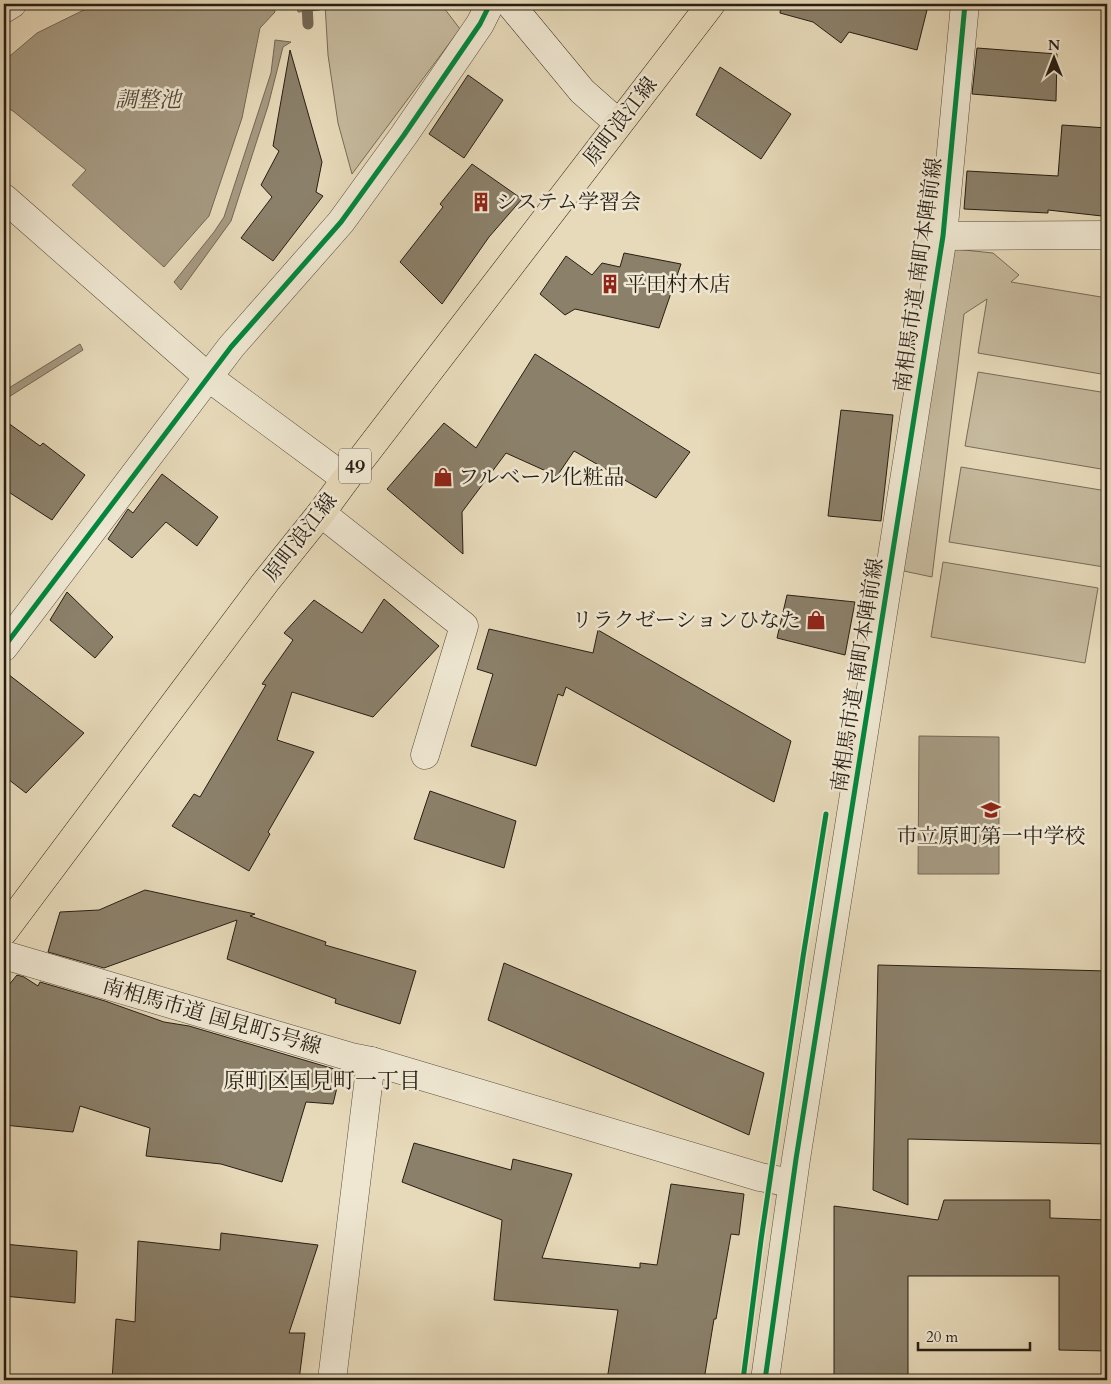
<svg xmlns="http://www.w3.org/2000/svg" width="1111" height="1384" viewBox="0 0 1111 1384" font-family="Cardo,'Noto Serif JP',serif">
<style>
.green{fill:#c6ba9e;stroke:#766c59}
.water{fill:#a69a82;stroke:#736856}
.lines{fill:none;stroke-linecap:round;stroke-linejoin:round}
.stream{stroke:#736856;stroke-width:11}
.building{fill:#8b806a;stroke:#271e14}
.street-casing{stroke:#574d3e;stroke-width:29}
.secondary-casing{stroke:#271e14;stroke-width:29}
.primary-casing{stroke:#271e14;stroke-width:29}
.street{stroke:#efe7d2;stroke-width:28}
.secondary{stroke:#efe7d2;stroke-width:28}
.primary{stroke:#e7daba;stroke-width:28}
.cycleway-casing{stroke:#efe7d2;stroke-width:8}
.cycleway{stroke:#00873e;stroke-width:5}
.labels{text-anchor:middle;stroke-width:5;stroke-linejoin:round;paint-order:stroke}
.shield{fill:#efe7d2;stroke:#635a4d;stroke-width:1}
.shield-label{font-size:20px;font-weight:bold;fill:#271e14}
.street-label{font-size:21px;fill:#271e14;stroke:#efe7d2}
.poi-label{font-size:21px;fill:#271e14;stroke:#efe7d2;text-anchor:start}
.water-label{font-size:22px;font-style:italic;fill:#53493a;stroke:#efe7d2}
.neighbourhood-label{font-size:22px;fill:#271e14;stroke:#efe7d2}
</style>
<rect width="100%" height="100%" fill="#e7daba"/>
<filter id="stains"><feTurbulence type="fractalNoise" baseFrequency=".004" numOctaves="4"/><feColorMatrix values="0 0 0 0 .2 0 0 0 0 .09 0 0 0 0 .02 0 0 0 .5 -.17"/></filter>
<radialGradient id="worn" r=".72"><stop offset=".6" stop-color="#630" stop-opacity="0"/><stop offset="1" stop-color="#630" stop-opacity=".3"/></radialGradient>
<g class="green">
<path d="M325,4H441L460,29L352,174L338,123L328,55Z"/>
<path d="M954,249L993,253L1019,275L1011,282L1107,298V375L978,353L987,299L964,314L932,577L899,570Z"/>
<path d="M978,372L1107,393V470L965,446Z"/>
<path d="M961,467L1107,491V547L1104,567L949,542Z"/>
<path d="M943,562L1098,588L1085,663L931,637Z"/>
</g>
<g class="water">
<path d="M96,4H274L275,12L260,28L242,118L209,216L164,267L72,185L86,170L13,111L4,106V61L37,33Z"/>
<path d="M297,4H320V10L298,12Z"/>
<path d="M275,40L291,42L283,47L268,106L231,221L181,290L174,282L214,232L224,217L271,73Z"/>
<path d="M80,344L83,350L4,400V391Z"/>
<path d="M919,736L999,737V874H918Z"/>
</g>
<g class="lines">
<path class="stream" d="M307,4L308,24"/>
</g>
<g class="building">
<path d="M781,4H894L927,10L917,50L849,32L841,43L813,22L780,13Z"/>
<path d="M977,48L1057,54L1056,101L972,94Z"/>
<path d="M290,50L322,162L316,192L323,196L273,261L241,238L272,197L261,185L279,151L273,146Z"/>
<path d="M720,67L791,114L761,159L696,115Z"/>
<path d="M468,75L503,100L464,158L429,134Z"/>
<path d="M1062,125L1107,128V154H1105L1102,216L1048,210V213L964,209L967,171L1058,176Z"/>
<path d="M472,164L522,199L489,237L442,304L400,262L443,207L440,204Z"/>
<path d="M624,253L681,264L659,328L575,309L565,315L540,294L566,256L592,275L602,263L620,267Z"/>
<path d="M535,354L690,452L656,498L574,451L557,476L506,453L462,512L463,554L387,489L444,423L476,448Z"/>
<path d="M841,410L893,415L881,521L828,516Z"/>
<path d="M4,420L40,446L43,443L85,475L52,520L4,489Z"/>
<path d="M162,474L218,517L197,546L166,522L132,558L108,539L128,509L133,513Z"/>
<path d="M67,592L113,637L95,658L50,620Z"/>
<path d="M787,595L855,602L845,655L777,638Z"/>
<path d="M384,599L439,646L373,717L292,692L277,740L314,752L268,832L270,834L249,871L172,826L194,794L200,797L266,685L262,684L293,640L284,633L314,600L362,633Z"/>
<path d="M489,629L593,653L598,630L791,741L774,802L566,687L563,696L558,694L536,766L471,746L493,674L477,669Z"/>
<path d="M4,671L84,733L26,793L4,776Z"/>
<path d="M430,791L516,821L504,868L414,839Z"/>
<path d="M145,890L255,914L250,916L326,942L325,945L416,971L400,1024L335,1003L336,999L227,959L237,920L104,968L48,952L60,912L99,910Z"/>
<path d="M504,963L764,1073L749,1135L488,1020Z"/>
<path d="M878,965L1107,971V1144L908,1139V1205L873,1190Z"/>
<path d="M17,975L24,977L38,986L40,982L105,1001L164,1022L189,1026L341,1071L333,1104L306,1102L282,1182L221,1164L146,1156L150,1128L80,1106L73,1132L4,1125V991Z"/>
<path d="M414,1143L511,1170L513,1159L572,1174L542,1258L640,1268V1263L657,1265L671,1184L744,1194L739,1235L731,1234L716,1319H714L704,1380H607L618,1310L494,1300L502,1220L402,1182Z"/>
<path d="M944,1200H1050V1218L1107,1220V1351L1059,1350V1276H908V1380H834V1206L938,1220Z"/>
<path d="M221,1233L318,1245L289,1333H305L299,1380H112L116,1319L135,1322L138,1241L220,1250Z"/>
<path d="M4,1244L77,1251L75,1303L4,1296Z"/>
</g>
<g class="lines">
<defs>
<g id="street">
<path d="M4,9L12,4"/>
<path d="M4,198L208,377L346,479"/>
<path d="M943,236L1107,235"/>
<path d="M321,513L464,626L425,755"/>
<path d="M4,647L231,347L341,222L404,135L480,24L490,4"/>
<path d="M4,955L351,1057L371,1061L332,1380"/>
<path d="M371,1061L760,1177L792,1183"/>
<path d="M765,1380L796,1159L943,236L965,4"/>
</g>
<path id="secondary" d="M510,4L582,91L618,123"/>
<path id="primary" d="M4,931L264,584L321,513L346,479L711,4"/>
</defs>
<use href="#street" class="street-casing"/>
<use href="#secondary" class="secondary-casing"/>
<use href="#primary" class="primary-casing"/>
<use href="#street" class="street"/>
<use href="#secondary" class="secondary"/>
<use href="#primary" class="primary"/>
<defs>
<g id="cycleway">
<path d="M4,647L231,347L341,222L404,135L480,24L490,4"/>
<path d="M743,1380L761,1240L803,957L826,814"/>
<path d="M765,1380L796,1159L943,236L965,4"/>
</g>
</defs>
<use href="#cycleway" class="cycleway-casing"/>
<use href="#cycleway" class="cycleway"/>
</g>
<defs>
<symbol id="building-bare" viewBox="-9 -9 18 18"><path d="M-4-6H4V6H1V3H-1V6H-4ZM-2.5-4.3h1.7v1.8h-1.7ZM.8-4.3h1.7v1.8H.8ZM-2.5-1h1.7V.8h-1.7ZM.8-1h1.7V.8H.8Z" fill="#8f2418" stroke="#efe7d2" stroke-width="2.5" paint-order="stroke"/></symbol>
<symbol id="shop-bare" viewBox="-9 -9 18 18"><path d="M-5-2.5h2.3a2.7 3.5 0 0 1 5.4 0H5L5.5 6h-11ZM-1.5-2.5h3a1.5 2.3 0 0 0-3 0Z" fill="#8f2418" stroke="#efe7d2" stroke-width="2.5" paint-order="stroke"/></symbol>
<symbol id="school-bare" viewBox="-9 -9 18 18"><path d="M0-5L7-2L0 1L-7-2ZM-4 1L0 2.5L4 1V4Q0 6-4 4Z" fill="#8f2418" stroke="#efe7d2" stroke-width="2.5" paint-order="stroke"/></symbol>
</defs>
<g fill-rule="evenodd">
<use href="#building-bare" x="467" y="188" width="28" height="28"/>
<use href="#building-bare" x="596" y="270" width="28" height="28"/>
<use href="#shop-bare" x="429" y="463" width="28" height="28"/>
<use href="#shop-bare" x="802" y="606" width="28" height="28"/>
<use href="#school-bare" x="977" y="796" width="28" height="28"/>
</g>
<g class="labels">
<rect class="shield" x="339" y="448.5" width="32" height="35" rx="4"/>
<g class="shield-label">
<text x="355" y="473">49</text>
</g>
<g class="street-label">
<text transform="translate(620 121) rotate(-52)" y="7">原町浪江線</text>
<text transform="translate(918 275) rotate(-82)" y="7">南相馬市道 南町本陣前線</text>
<text transform="translate(300 537) rotate(-52)" y="7">原町浪江線</text>
<text transform="translate(857 675) rotate(-81)" y="7">南相馬市道 南町本陣前線</text>
<text transform="translate(212 1016) rotate(16)" y="7">南相馬市道 国見町5号線</text>
</g>
<g class="poi-label">
<text x="496" y="209">システム学習会</text>
<text x="625" y="291">平田村木店</text>
<text x="458" y="484">フルベール化粧品</text>
<text x="801" y="627" text-anchor="end">リラクゼーションひなた</text>
<text x="991" y="843" text-anchor="middle">市立原町第一中学校</text>
</g>
<g class="water-label">
<text x="148" y="107">調整池</text>
</g>
<g class="neighbourhood-label">
<text x="322" y="1088">原町区国見町一丁目</text>
</g>
</g>
<rect width="1111" height="1384" fill="none" stroke="#e7daba" stroke-width="20"/>
<rect x="5" y="5" width="1101" height="1374" fill="none" stroke="#271e14" stroke-width="2.5"/>
<rect x="10" y="10" width="1091" height="1364" fill="none" stroke="#271e14"/>
<g transform="translate(1054 58)" stroke="#efe7d2" stroke-width="4" paint-order="stroke">
<path d="M0-4L9 19L0 12L-9 19Z" fill="#271e14"/>
<text y="-8" font-size="14" font-weight="bold" text-anchor="middle" fill="#271e14">N</text>
</g>
<path d="M918 1342v8h112v-8" fill="none" stroke="#271e14" stroke-width="2.5"/>
<text x="926" y="1342" font-size="15" fill="#271e14" stroke="#efe7d2" stroke-width="4" paint-order="stroke">20 m</text>
<rect width="100%" height="100%" filter="url(#stains)"/>
<rect width="100%" height="100%" fill="url(#worn)"/>
</svg>
